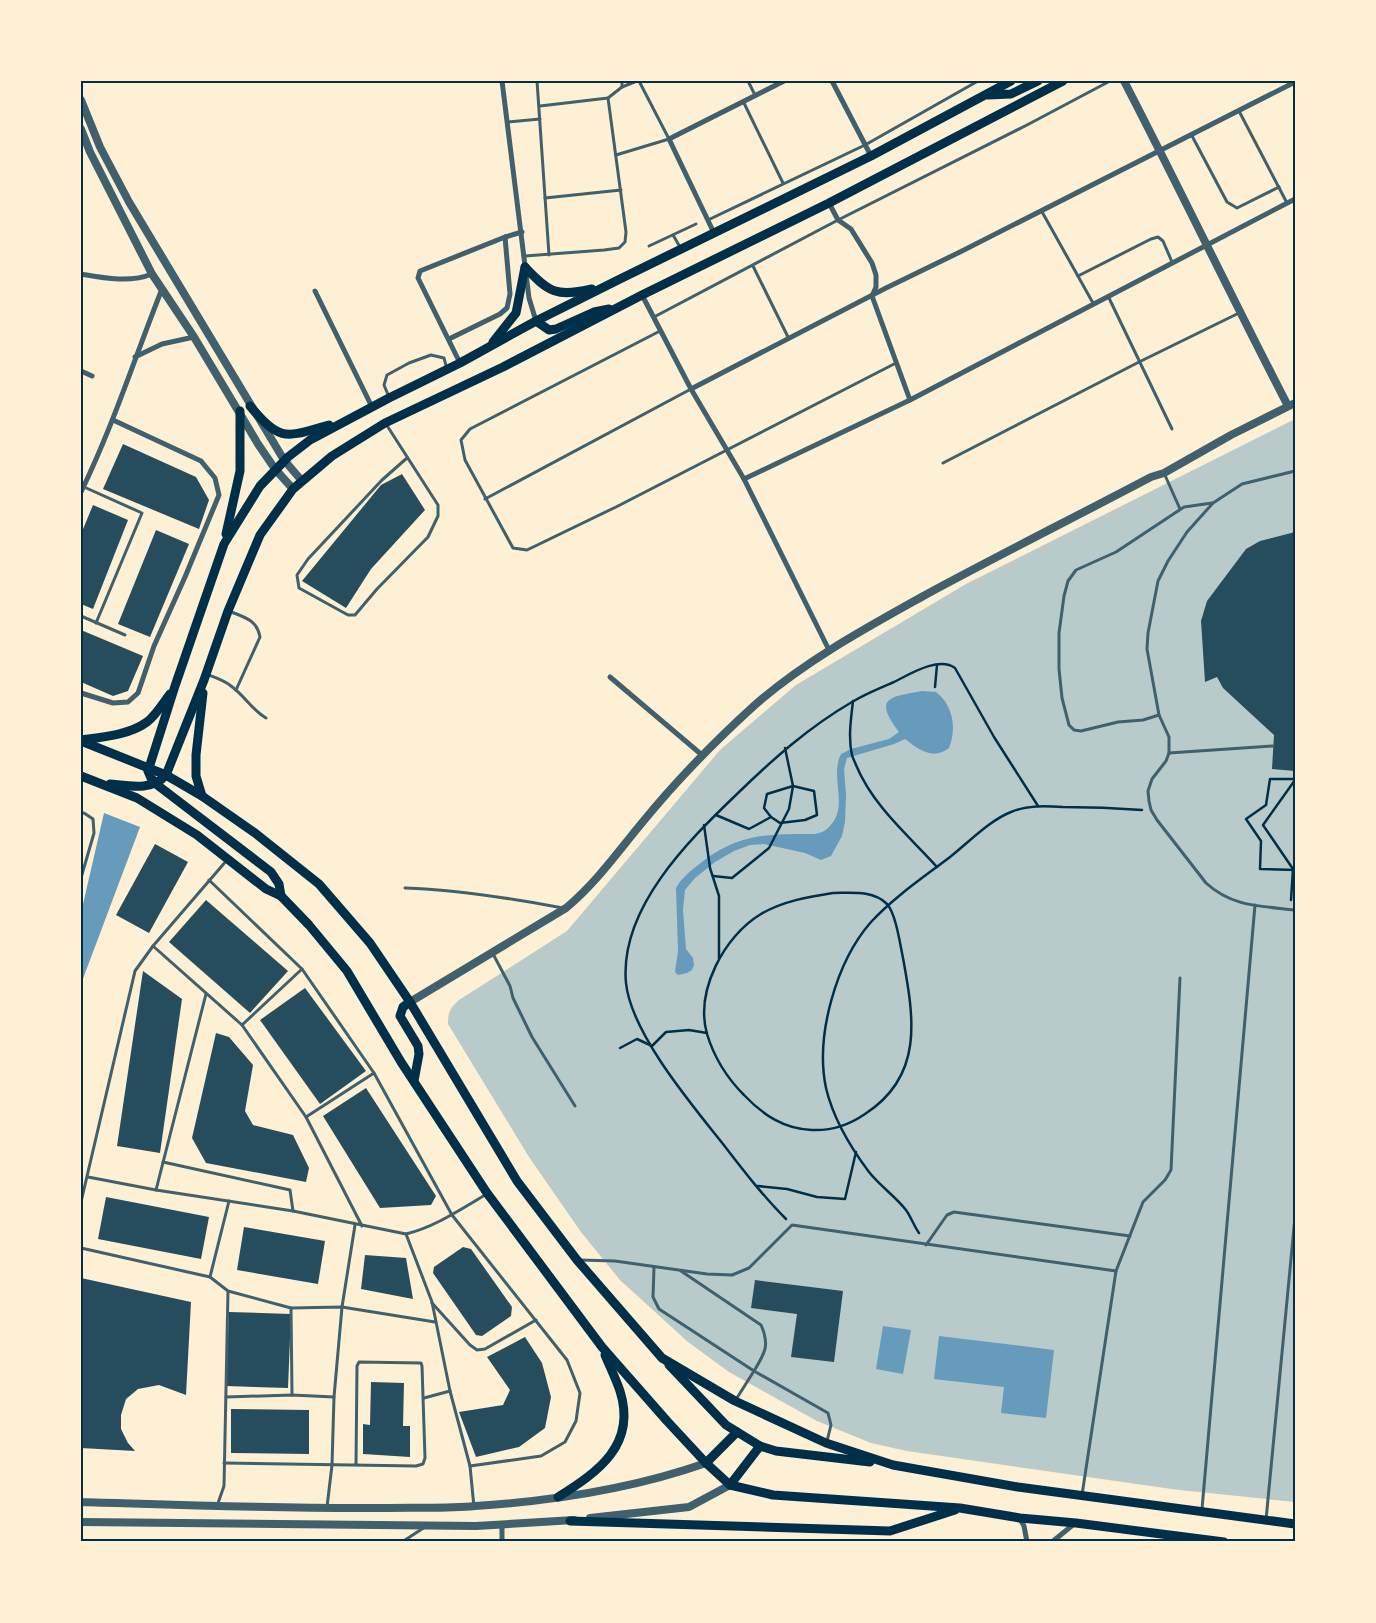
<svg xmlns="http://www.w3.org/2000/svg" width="1376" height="1623" viewBox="0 0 1376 1623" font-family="'Nunito Sans',sans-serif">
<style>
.green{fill:#b9caca}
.water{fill:#669bbc}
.building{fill:#264d5e}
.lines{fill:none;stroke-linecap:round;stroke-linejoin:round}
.path{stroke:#003049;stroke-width:2.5}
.service{stroke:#3f606c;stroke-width:3}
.minor{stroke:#3f606c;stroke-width:5}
.tertiary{stroke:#3f606c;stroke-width:8}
.secondary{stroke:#003049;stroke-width:9}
.neatline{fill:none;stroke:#003049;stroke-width:2}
</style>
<rect width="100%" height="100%" fill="#fdf0d5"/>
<path class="green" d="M1295,419V1502L1179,1490L907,1451L871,1443L817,1421L729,1372L688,1342L620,1280L581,1232L529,1157L448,1024C448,1012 450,1008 459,1000L567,931L720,750L796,685L966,584Z"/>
<g class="water">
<path d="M922,691L936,692C953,705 957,728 949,748C933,761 918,749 905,739L894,744L847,758L844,769L846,795L845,822L842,836L831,856L821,860L805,853L764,844L750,845L734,851L715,862L695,878L685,890L683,910L686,949L693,958L694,965L692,970L687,973L678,975L675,972L678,951L676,888C681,879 689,872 697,866C737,833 767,834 815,834C821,833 825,831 829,827C850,806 829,778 841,754L851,749L889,739L899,732C873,698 889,697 922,691Z"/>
<path d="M104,813L140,827L81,984V913Z"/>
<path d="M883,1326L911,1330L903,1374L876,1369Z"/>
<path d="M939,1336L1054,1350L1046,1418L1001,1413L1004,1387L934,1379Z"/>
</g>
<g class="building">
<path d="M123,444L196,477L209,500L199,529L103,489Z"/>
<path d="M402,474L425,510L371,569L346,608L302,581L381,485Z"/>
<path d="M93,505L128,520L93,609L81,604V534Z"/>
<path d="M156,530L189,544L150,637L118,624Z"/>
<path d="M1295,532V771L1272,769L1274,735L1223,688L1217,677L1205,682L1201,621L1207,601L1246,549L1260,541Z"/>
<path d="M81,630L143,656L128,691L113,696L81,682Z"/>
<path d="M155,844L188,862L149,933L116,915Z"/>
<path d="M206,900L288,971L250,1013L169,942Z"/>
<path d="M143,971L182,999L160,1153L117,1146Z"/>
<path d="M305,988L366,1071L320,1104L260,1020Z"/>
<path d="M216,1033L229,1037L253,1065L245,1111L253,1125L293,1135L309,1168L306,1182L206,1163L192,1138Z"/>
<path d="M366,1088L436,1196L431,1205L380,1208L323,1116Z"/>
<path d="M106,1197L209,1217L201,1259L98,1239Z"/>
<path d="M244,1227L325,1241L318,1284L237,1270Z"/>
<path d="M463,1247L471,1249L512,1307L511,1316L482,1336L476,1335L433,1273L434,1267Z"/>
<path d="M365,1255L406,1258L413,1299L361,1289Z"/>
<path d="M81,1278L191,1302L186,1395L159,1385L138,1389L126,1399L121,1415V1429L128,1443L135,1451L81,1448Z"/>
<path d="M755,1280L843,1291L834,1362L791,1357L797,1314L751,1308Z"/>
<path d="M229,1312L291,1314L288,1388L226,1386Z"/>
<path d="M525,1337L542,1363L551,1397L545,1428L519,1447L476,1457L459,1412L503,1405L510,1390L487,1357Z"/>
<path d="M371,1382L404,1383L403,1426H410V1457L363,1454V1424L370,1425Z"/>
<path d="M231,1409L309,1410V1454L231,1453Z"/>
</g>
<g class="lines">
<g class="path">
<path d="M935,687L937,665"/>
<path d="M853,701C851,718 848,738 852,755C853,759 855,762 856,765C873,806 908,835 937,867"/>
<path d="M1295,779H1270L1266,805L1246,819L1261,841L1260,869L1295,870"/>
<path d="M793,786L814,791L817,815L805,820L780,823L771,817L764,808L767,794Z"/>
<path d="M716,815L749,829L771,817"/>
<path d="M704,825L710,868L719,896V958"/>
<path d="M1293,869L1263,825L1295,780"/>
<path d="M713,876L732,878L769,848L789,809L793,786L785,748"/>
<path d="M833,893C851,893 873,890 887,904C896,914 900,944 903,958C914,1018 924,1076 865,1114C849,1125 832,1131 812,1130C784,1129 763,1115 744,1095C727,1078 714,1057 707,1034C695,991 724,936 761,914C783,901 808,897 833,893Z"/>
<path d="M1291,900L1293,869L1295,867"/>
<path d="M620,1048L637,1039L652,1046L666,1032L689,1030L707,1033"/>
<path d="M758,1186L787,1189L817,1197L845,1199L856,1152"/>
<path d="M786,1219C763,1196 743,1170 723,1144C692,1105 631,1033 626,983C619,909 688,841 737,794C773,759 809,727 852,702C865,694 880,688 894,682C910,674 939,656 955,668L994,737L1038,806"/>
<path d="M919,1233C914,1226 911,1217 906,1210C895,1196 880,1186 869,1172C851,1148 833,1118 826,1088C815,1036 836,962 871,922C894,897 924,877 950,857C968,843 990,820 1011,812C1027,805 1046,806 1063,807C1090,807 1116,808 1142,810"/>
</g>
<g class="service">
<path d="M537,81L549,255"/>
<path d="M622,81V87"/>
<path d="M748,81L755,95"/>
<path d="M743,101L783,183"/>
<path d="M540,106L608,98L622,87L637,81"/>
<path d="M1239,111L1287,203"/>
<path d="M507,122L540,119"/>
<path d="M1191,134L1227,202L1237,208L1279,187"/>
<path d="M616,155L669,139L639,81"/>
<path d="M545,198L621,190"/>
<path d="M1041,210L1093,303"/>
<path d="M708,220L865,145L978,81"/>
<path d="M673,235L680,247"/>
<path d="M649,246L696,224"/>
<path d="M525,256L604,250L619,248L625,242L626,232L608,98"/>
<path d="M753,266L789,339"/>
<path d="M1078,276L1151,239L1158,237L1163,241L1172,262"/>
<path d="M1108,296L1172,429"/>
<path d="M654,317L838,220L1027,125L1110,81"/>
<path d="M660,331L470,429L461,440L465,460L513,548L527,550L616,507L896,363"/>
<path d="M389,397L384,385L387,375L409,363L431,355L444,358L447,369"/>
<path d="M386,424L438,505V516L428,537L377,589L355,615H348L299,588L297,575L308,559L382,480L407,458"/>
<path d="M943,463L1139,362L1239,313"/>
<path d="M1295,471L1242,484L1213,503L1187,532L1168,561L1158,581L1148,633L1147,649L1159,715L1169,737V753L1166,761L1152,779L1148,791L1149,801L1151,810L1157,820L1206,883C1232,907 1261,906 1295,910"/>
<path d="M1164,473L1180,509"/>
<path d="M84,487L142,513L96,623"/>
<path d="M485,499L691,389"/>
<path d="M229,611C243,617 257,619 260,637L236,690"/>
<path d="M81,616L125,635"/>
<path d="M206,674C214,677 224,680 231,686C245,696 251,709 266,718"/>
<path d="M1159,715L1143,720L1118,722L1081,731L1074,730L1069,725L1062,698L1059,669V633L1064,596L1068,581L1076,570L1116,552L1184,507L1212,503"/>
<path d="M1169,753L1273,746"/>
<path d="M81,813H84L93,819L94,833L81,878"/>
<path d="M209,880L302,969L374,1073L452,1215L567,1360L580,1393L576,1421L565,1442L541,1456L470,1466"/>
<path d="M405,888C458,890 510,898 563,908"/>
<path d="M153,946L242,1025L306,1117L362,1226"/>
<path d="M492,952L510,986L513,998L532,1037L575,1106"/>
<path d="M242,1025L302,969"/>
<path d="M306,1117L374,1073"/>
<path d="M163,1162L290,1190L293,1211"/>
<path d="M88,1177L156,1190L293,1211L406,1234C435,1227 461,1209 487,1194"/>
<path d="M156,1190L206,994"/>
<path d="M81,1202L135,971L153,946L227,860"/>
<path d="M406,1234L432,1302L450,1391L470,1466L474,1507"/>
<path d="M926,1245L947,1215L954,1212L1130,1236"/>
<path d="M81,1248L210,1277L228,1291L291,1308L342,1307L435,1322"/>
<path d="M580,1260L615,1261L707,1274L732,1275L749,1268L792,1225L1116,1271"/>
<path d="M654,1267L653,1297L659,1309L754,1371L735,1401"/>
<path d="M681,1271L761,1325C770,1345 765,1353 754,1371L828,1413L831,1425L827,1441"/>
<path d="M210,1277L229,1201"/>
<path d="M432,1303L470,1345L477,1350L485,1349L536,1320"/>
<path d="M291,1308L292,1395"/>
<path d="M226,1397L292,1395L334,1397"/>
<path d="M424,1398L450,1391"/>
<path d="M224,1463L416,1466L423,1464L425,1458L422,1366L421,1363L359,1362L357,1366L356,1465"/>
<path d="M1082,1495L1116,1271L1143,1202L1165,1180L1171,1170L1180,978"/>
<path d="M217,1506L224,1486L228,1291"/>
<path d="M327,1507L332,1465L334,1397L342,1307L355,1225"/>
<path d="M1202,1509L1255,905"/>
<path d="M1266,1520L1295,1217"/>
<path d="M81,1538L83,1542"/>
<path d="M402,1542L425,1527"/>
</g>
<g class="minor">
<path d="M502,81L529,298L536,321"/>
<path d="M832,81L871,156"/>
<path d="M829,203L838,220L851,229L872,263L876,275V287L872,296L910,400"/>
<path d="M714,233L669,139L784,81"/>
<path d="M81,274C104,278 130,283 152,274"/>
<path d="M315,291L372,407"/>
<path d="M642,295L691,389L744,479L829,650"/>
<path d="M449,339L500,314L507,308L510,294L505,237"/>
<path d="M135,357L162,344L194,337"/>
<path d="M460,363L418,278L420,271L505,237L522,232"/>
<path d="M81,371L92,376"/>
<path d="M691,389L886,288L960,252L1295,82"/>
<path d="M744,479L910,400L1295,199"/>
<path d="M81,492C113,426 135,357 162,289"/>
<path d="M610,677L702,755"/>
<path d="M81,693L113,703L128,702L138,693L154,646L185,577L219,495L215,478L201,461L113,420"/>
<path d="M1020,1519L1024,1526L1027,1542"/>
<path d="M502,1526V1542"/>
<path d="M1052,1542L1074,1524"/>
</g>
<g class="tertiary">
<path d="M1124,81C1180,189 1232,298 1288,406"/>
<path d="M81,100L100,147L129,202L284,460L302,481"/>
<path d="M81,129L90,152L152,274L194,337L258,444L275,469L293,489"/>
<path d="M410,1002L566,908C595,884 617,853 641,824C676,781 715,741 756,704C808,659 868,627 927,594C1001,554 1077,516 1151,477L1164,473L1231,435L1295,403"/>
<path d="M81,1502C182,1505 283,1509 384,1508C415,1507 445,1509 475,1506C553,1501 632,1489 706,1463"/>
<path d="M590,1518L689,1507L730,1485"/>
<path d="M81,1522L476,1526L574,1520"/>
</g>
<g class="secondary">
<path d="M988,95L1011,94L1038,81"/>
<path d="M525,267C549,293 557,297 592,289"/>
<path d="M536,321L549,330L556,329L594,312L609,309"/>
<path d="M493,342L516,313L525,267"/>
<path d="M250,406C281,443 286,437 329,425"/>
<path d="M226,534L240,471V411"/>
<path d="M81,740C103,737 129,735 147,722C156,715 163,703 170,694"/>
<path d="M81,741L166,775L202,796L255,833L319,884L370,943L410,1002L517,1181L577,1260L662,1358L735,1401L826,1443L893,1465L1018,1487L1295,1524"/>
<path d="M81,776L137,798L197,835L266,889L281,896L309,925L347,971L401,1062L487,1193L602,1347L667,1421L706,1463L730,1485L773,1495L960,1508L1020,1518L1076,1523L1224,1542"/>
<path d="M110,784C130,786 152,791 166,775L204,680L228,611L260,535L293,489L332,456L385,423L503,367L642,295L829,203L1063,81"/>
<path d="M202,796L196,776V755L203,693"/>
<path d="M281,896L279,884L271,872L156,784L151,778L148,771L175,686L224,544L260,486L288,457L310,440L389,398L460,363L536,321L620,279L871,156L1011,81"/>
<path d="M410,1002L403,1007L400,1016L418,1046L419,1054L414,1081"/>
<path d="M669,1365L726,1425L760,1446L776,1451L870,1462"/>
<path d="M706,1463L737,1432"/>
<path d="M730,1485L760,1446"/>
<path d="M558,1497C598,1472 637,1445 620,1391C616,1379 610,1367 605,1355"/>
<path d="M570,1521L890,1531L955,1510"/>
</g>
</g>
<rect width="1376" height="1623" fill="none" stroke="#fdf0d5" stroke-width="165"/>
<rect x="82" y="82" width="1212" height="1458" class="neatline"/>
</svg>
